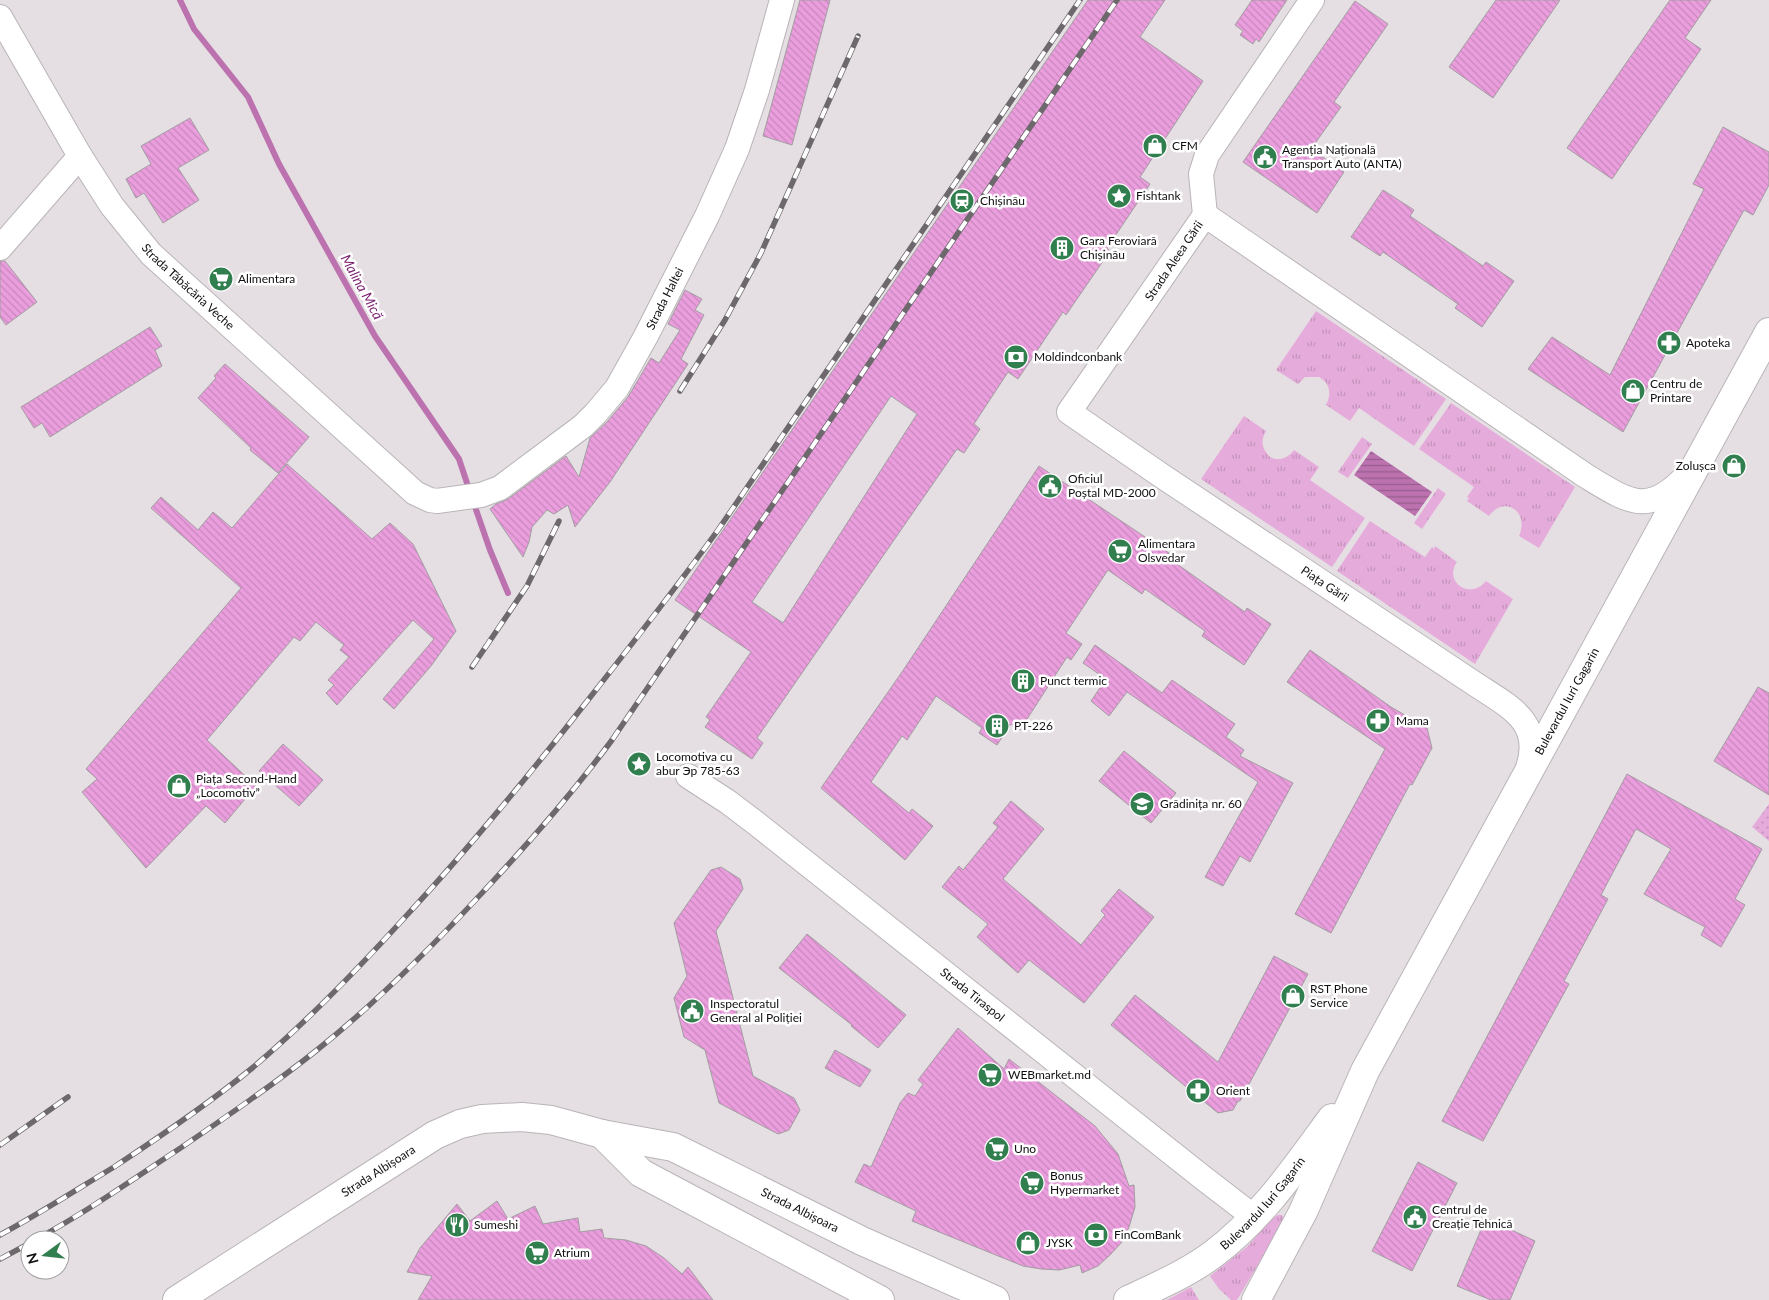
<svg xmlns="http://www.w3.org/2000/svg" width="1769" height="1300" viewBox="0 0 1769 1300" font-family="Lato,sans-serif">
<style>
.grass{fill:url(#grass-tufts)}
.park{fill:url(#park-dots)}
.water{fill:url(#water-rules)}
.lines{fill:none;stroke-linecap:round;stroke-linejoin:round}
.stream{stroke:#bb72af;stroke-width:6}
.building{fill:url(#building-back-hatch);stroke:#a29da1;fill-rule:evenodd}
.minor-casing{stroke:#b9b4b8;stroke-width:26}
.major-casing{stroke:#b9b4b8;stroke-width:30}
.minor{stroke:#fff;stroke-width:24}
.major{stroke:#fff;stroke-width:28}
.rail-casing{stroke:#6c686b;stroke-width:5.5}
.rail{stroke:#fff;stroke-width:4;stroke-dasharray:11;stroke-linecap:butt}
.labels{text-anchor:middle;stroke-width:5;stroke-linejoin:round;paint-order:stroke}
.poi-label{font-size:12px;fill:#100e10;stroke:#fff;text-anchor:start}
.street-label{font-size:12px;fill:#100e10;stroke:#fff}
.water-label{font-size:14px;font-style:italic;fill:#7d2572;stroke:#fff}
</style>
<defs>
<pattern id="grass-tufts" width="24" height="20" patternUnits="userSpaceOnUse" patternTransform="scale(1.25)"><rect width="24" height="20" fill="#e5acdb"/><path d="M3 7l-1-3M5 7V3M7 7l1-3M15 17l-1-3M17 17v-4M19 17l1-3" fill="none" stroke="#c393bb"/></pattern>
<pattern id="park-dots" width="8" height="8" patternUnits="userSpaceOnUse" patternTransform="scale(1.25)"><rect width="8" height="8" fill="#e5acdb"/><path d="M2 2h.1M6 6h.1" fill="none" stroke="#c393bb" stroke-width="1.8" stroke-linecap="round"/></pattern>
<pattern id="water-rules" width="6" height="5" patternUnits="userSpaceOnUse" patternTransform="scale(1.25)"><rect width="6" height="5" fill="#bb72af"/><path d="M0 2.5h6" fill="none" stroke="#975c8d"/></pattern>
<pattern id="building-back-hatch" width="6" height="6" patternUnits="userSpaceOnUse" patternTransform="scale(1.25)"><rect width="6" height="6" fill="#eb9edd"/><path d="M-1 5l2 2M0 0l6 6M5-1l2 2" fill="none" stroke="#c887bd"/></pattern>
</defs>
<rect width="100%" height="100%" fill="#e5dfe3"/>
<g class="grass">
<path d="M1316,311L1446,399L1414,446L1359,408L1350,421L1326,405C1332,394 1330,383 1319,377H1305L1298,384L1276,370Z"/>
<path d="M1451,403L1575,487L1539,548L1519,536C1530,511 1504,495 1489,516L1467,501L1469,498L1467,497L1474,487L1419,449Z"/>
<path d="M1244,416L1266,431C1260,441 1262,449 1270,457C1279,462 1288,458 1294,450L1319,467L1310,480L1365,518L1332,567L1201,479Z"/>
<path d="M1362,437L1372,444L1348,478L1338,472Z"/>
<path d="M1438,488L1446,494L1422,529L1414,523Z"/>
<path d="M1370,521L1425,557L1432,547L1434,549L1435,546L1457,562C1443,581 1470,601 1486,581L1513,599L1475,664L1337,571Z"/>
<path d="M1278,1215H1282L1284,1220L1281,1226L1237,1300H1231L1219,1289L1210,1276L1248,1246L1272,1218Z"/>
<path d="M1191,1287L1199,1300H1167Z"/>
</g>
<path class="park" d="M1769,804V841L1752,827Z"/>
<path class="water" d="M1371,451L1432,492L1415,516L1354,475Z"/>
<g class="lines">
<g class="stream">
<path d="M180,0L194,29L248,97L279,164L375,336L459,459L470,492"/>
<path d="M473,501L490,550L508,593"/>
</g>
</g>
<g class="building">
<path d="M800,0H830L792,145L763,136Z"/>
<path d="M1088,0H1165L1140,37L1203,81L1140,177L1150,184L1107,248L1110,251L1066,315L1063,312L1018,379L1008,372L974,424L980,429L964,453L957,449L757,738L763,743L752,759L705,727L710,720L706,717L751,652L675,600ZM891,396L917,414L783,623L752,602Z"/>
<path d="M1252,0H1287L1259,42L1256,39L1253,44L1240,35L1243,31L1235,25Z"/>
<path d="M1496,0H1560L1493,98L1449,67Z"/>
<path d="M1670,0H1711L1685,38L1701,49L1612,179L1567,148Z"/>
<path d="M1355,1L1388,24L1334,102L1341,107L1311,149L1344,172L1317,213L1243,162Z"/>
<path d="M190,118L209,150L178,168L199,200L163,223L144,193L136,198L126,179L151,164L141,146Z"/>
<path d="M1723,127L1769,152V185L1753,215L1744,210L1623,432L1528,369L1552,337L1610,375L1704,189L1693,184Z"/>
<path d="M1383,190L1414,210L1410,216L1483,266L1486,262L1514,281L1482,327L1455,308L1458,304L1383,252L1380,256L1351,237Z"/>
<path d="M0,261H5L37,302L6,325L0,317Z"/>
<path d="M685,290L702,299L695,310L704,315L681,359L688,364L610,482L575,527L568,505L554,514L547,510L532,527L529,542L523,557L490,509L496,504L508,499L566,456L579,477L590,438L607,422L628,397L651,358L659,363L680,330L668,324Z"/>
<path d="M150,327L162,346L155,350L162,366L50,437L42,423L34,428L21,407Z"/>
<path d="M225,364L309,437L278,473L250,450L251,448L198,398L216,378L214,376Z"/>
<path d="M287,464L372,539L390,523L413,544L456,631L431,666L394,709L383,699L434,639L413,620L337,705L326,693L334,685L328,680L349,657L340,650L344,645L316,622L300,641L294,637L207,740L256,786L225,823L206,806L146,868L82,792L97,779L86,769L241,588L151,508L161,497L198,530L213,512L232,528Z"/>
<path d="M1039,466L1169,553L1167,557L1245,612L1247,608L1271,624L1244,665L1202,636L1205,631L1145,589L1142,594L1108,570L1066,633L1082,644L1071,660L1067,657L1020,730L1011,724L997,745L979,733L982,728L936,696L907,740L902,736L871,782L909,813L912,809L933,826L905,860L821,788L902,672Z"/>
<path d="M1095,645L1162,693L1172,680L1235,724L1226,737L1244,750L1240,756L1293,783L1250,862L1240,856L1223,886L1205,877L1258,782L1127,692L1109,716L1091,701L1106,679L1083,663Z"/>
<path d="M1310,650L1391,707L1427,728L1432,748L1412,785L1410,784L1331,933L1295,914L1385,749L1287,682Z"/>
<path d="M1758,687L1769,693V795L1714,761Z"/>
<path d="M283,744L323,780L299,806L259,771Z"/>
<path d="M1124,751L1176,793L1151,823L1099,781Z"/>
<path d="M1627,774L1762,849L1735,899L1745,905L1721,947L1701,935L1705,927L1644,894L1671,849L1636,829L1601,895L1608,899L1564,981L1569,984L1483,1141L1442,1121Z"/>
<path d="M1011,801L1044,829L1003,879L1081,945L1105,915L1101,911L1119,889L1154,917L1084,1003L1029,960L1018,973L977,937L988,924L942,887L959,866L963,870L998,827L993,823Z"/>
<path d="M721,867L740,879L743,889L716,931L753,1076L794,1098L800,1110L789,1130L778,1134L719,1103L705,1050L684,1037L674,998L687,976L674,923L711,870Z"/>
<path d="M807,934L906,1015L878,1048L851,1026L852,1025L779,968Z"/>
<path d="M1274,956L1308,974L1240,1101H1238L1233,1110L1218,1113L1111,1025L1135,995L1218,1062Z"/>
<path d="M958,1028L1004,1069L1009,1059L1095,1126L1118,1154L1129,1186L1134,1185L1135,1207L1129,1227L1122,1242L1110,1255L1098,1266L1082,1273L1080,1265L1059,1270L1041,1269L1023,1266L912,1221L916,1211L855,1182L864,1164L871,1167L900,1103L908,1093L915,1096L923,1084L918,1080Z"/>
<path d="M835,1050L871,1070L860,1087L825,1068Z"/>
<path d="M1418,1162L1457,1183L1412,1271L1372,1251Z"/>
<path d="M497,1201L508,1219L535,1206L543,1224L578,1218L580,1232L602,1229L604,1238L626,1240L646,1246L664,1258L682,1274L688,1267L713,1300H418L432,1276L407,1272L420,1248L457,1204L470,1221Z"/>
<path d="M1486,1218L1535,1241L1510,1300H1491L1457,1286Z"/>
</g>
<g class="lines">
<defs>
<g id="minor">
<path id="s1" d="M1312,0L1207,155L1201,174L1205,215L1069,412L1162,476L1472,682C1506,705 1544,720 1528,768"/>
<path id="s2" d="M0,17L80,156L112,206L151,254L415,493L430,500L437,501L481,495L500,488L583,426L596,413L617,388L646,336L707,216L737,149L757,90L782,0"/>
<path d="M1205,215L1586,476C1629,502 1648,517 1687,475"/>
<path d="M0,248L80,156"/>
<path id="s3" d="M688,776L728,802L757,824L1202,1177L1254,1217"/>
</g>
<g id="major">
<path d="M602,1134L641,1173L880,1300"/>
<path id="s4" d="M177,1300L435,1135L460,1124L482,1119L522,1117L551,1120L602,1134L673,1147L862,1241L995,1300"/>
<path id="s5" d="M1128,1300C1156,1287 1186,1274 1212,1255C1261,1219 1296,1167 1332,1118"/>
<path id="s6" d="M1256,1300L1303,1212L1365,1071L1769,332"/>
</g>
</defs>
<use href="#minor" class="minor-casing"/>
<use href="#major" class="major-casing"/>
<use href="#minor" class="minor"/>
<use href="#major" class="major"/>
<defs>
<g id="rail">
<path d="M680,391L725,320L761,253L858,36"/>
<path d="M472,667L527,586L559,521"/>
<path d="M0,1145L68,1097"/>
<path d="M0,1235C39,1214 76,1190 114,1167C161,1136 207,1105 251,1069C307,1022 358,969 407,915C471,846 530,774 588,700C632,644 676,588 718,530L1080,0"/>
<path d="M35,1240C85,1213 132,1180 179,1149C226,1117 273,1085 317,1050C377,1002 430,949 482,893C528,844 572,794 612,740L1117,0"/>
<path d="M0,1259L30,1243"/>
</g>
</defs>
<use href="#rail" class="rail-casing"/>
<use href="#rail" class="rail"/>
</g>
<defs>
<symbol id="shop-disc" viewBox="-11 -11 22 22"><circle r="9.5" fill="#317e4e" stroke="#fff"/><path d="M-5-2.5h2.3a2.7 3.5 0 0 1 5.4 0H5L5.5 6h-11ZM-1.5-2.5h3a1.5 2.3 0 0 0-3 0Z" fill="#fff"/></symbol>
<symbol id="civic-disc" viewBox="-11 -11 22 22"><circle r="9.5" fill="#317e4e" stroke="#fff"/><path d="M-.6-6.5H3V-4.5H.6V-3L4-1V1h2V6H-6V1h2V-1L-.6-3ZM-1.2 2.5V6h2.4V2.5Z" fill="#fff"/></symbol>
<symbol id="sight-disc" viewBox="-11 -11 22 22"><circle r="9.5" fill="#317e4e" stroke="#fff"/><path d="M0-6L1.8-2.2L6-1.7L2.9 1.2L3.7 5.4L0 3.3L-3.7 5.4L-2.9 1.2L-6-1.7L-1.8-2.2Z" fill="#fff"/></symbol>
<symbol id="station-disc" viewBox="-11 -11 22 22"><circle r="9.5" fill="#317e4e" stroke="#fff"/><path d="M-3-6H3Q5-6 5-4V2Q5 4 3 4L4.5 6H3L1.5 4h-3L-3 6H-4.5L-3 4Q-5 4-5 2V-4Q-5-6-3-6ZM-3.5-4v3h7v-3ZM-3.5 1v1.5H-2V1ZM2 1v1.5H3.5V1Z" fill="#fff"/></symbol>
<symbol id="building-disc" viewBox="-11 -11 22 22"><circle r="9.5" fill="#317e4e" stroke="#fff"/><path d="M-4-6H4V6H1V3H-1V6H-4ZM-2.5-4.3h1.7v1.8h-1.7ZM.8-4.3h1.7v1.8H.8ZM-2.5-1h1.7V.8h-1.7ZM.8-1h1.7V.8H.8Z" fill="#fff"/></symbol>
<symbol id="supermarket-disc" viewBox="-11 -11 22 22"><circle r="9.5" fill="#317e4e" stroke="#fff"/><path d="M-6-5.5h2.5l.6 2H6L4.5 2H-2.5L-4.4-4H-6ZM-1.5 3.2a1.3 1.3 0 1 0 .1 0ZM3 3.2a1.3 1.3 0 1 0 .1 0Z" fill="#fff"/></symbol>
<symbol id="pharmacy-disc" viewBox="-11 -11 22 22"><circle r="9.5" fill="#317e4e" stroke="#fff"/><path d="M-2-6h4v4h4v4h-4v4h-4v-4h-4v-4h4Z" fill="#fff"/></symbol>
<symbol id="bank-disc" viewBox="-11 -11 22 22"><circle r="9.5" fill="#317e4e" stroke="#fff"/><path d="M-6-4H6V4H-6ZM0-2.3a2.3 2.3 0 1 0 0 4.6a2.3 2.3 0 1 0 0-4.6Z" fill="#fff"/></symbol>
<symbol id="school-disc" viewBox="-11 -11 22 22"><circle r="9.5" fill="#317e4e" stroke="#fff"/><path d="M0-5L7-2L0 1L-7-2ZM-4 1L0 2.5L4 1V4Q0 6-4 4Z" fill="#fff"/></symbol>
<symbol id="restaurant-disc" viewBox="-11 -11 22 22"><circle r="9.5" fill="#317e4e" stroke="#fff"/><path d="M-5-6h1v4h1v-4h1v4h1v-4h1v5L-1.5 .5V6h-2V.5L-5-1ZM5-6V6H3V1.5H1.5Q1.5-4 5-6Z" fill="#fff"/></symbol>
</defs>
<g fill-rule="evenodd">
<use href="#shop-disc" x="1141" y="132" width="28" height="28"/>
<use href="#civic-disc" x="1251" y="143" width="28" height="28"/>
<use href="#sight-disc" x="1105" y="182" width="28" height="28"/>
<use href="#station-disc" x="948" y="187" width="28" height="28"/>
<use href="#building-disc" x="1048" y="234" width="28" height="28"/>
<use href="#supermarket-disc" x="207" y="265" width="28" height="28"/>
<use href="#pharmacy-disc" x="1655" y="329" width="28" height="28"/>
<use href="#bank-disc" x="1002" y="343" width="28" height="28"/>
<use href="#shop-disc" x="1619" y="377" width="28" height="28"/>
<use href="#shop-disc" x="1720" y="452" width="28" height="28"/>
<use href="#civic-disc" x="1036" y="472" width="28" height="28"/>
<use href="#supermarket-disc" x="1106" y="537" width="28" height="28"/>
<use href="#building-disc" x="1009" y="667" width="28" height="28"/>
<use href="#pharmacy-disc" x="1364" y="707" width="28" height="28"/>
<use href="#building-disc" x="983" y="712" width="28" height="28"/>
<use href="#sight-disc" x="625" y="750" width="28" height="28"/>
<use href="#shop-disc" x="165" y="772" width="28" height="28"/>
<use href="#school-disc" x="1128" y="790" width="28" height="28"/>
<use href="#shop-disc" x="1279" y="982" width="28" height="28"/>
<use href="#civic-disc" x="678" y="997" width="28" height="28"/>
<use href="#supermarket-disc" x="976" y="1061" width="28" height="28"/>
<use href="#pharmacy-disc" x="1184" y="1077" width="28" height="28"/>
<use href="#supermarket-disc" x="983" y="1135" width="28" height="28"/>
<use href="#supermarket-disc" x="1018" y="1169" width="28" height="28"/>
<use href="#civic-disc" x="1401" y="1203" width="28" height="28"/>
<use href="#restaurant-disc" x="443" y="1211" width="28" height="28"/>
<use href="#bank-disc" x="1082" y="1221" width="28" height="28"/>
<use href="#shop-disc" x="1014" y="1229" width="28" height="28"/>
<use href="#supermarket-disc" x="523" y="1239" width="28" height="28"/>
</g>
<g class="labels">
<g class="poi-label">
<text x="1172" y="150">CFM</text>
<text x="1282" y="154">Agenția Națională<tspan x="1282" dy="14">Transport Auto (ANTA)</tspan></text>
<text x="1136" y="200">Fishtank</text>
<text x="980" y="205">Chișinău</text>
<text x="1080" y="245">Gara Feroviară<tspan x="1080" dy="14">Chișinău</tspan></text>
<text x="238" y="283">Alimentara</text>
<text x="1686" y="347">Apoteka</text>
<text x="1034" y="361">Moldindconbank</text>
<text x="1650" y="388">Centru de<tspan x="1650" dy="14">Printare</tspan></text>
<text x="1716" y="470" text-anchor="end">Zolușca</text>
<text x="1068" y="483">Oficiul<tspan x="1068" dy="14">Poștal MD-2000</tspan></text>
<text x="1138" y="548">Alimentara<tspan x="1138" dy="14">Olsvedar</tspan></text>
<text x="1040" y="685">Punct termic</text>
<text x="1396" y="725">Mama</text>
<text x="1014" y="730">PT-226</text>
<text x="656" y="761">Locomotiva cu<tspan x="656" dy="14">abur Эр 785-63</tspan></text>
<text x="196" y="783">Piața Second-Hand<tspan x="196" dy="14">„Locomotiv”</tspan></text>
<text x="1160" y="808">Grădinița nr. 60</text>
<text x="1310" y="993">RST Phone<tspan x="1310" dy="14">Service</tspan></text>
<text x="710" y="1008">Inspectoratul<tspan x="710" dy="14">General al Poliției</tspan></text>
<text x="1008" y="1079">WEBmarket.md</text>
<text x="1216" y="1095">Orient</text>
<text x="1014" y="1153">Uno</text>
<text x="1050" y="1180">Bonus<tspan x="1050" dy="14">Hypermarket</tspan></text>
<text x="1432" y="1214">Centrul de<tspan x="1432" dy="14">Creație Tehnică</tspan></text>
<text x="474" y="1229">Sumeshi</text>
<text x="1114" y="1239">FinComBank</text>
<text x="1046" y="1247">JYSK</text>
<text x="554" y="1257">Atrium</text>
</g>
<g class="street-label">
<text transform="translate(1174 261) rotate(-56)" y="4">Strada Aleea Gării</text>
<text dy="4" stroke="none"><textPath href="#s2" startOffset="331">Strada Tăbăcăria Veche</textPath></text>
<text dy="4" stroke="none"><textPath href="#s2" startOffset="982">Strada Haltei</textPath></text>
<text dy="4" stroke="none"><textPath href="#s1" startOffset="796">Piața Gării</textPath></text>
<text dy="4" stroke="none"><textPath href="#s6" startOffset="675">Bulevardul Iuri Gagarin</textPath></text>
<text dy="4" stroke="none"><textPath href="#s3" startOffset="359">Strada Tiraspol</textPath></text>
<text dy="4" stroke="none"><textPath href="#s4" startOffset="239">Strada Albișoara</textPath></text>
<text dy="4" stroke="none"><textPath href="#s5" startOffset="168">Bulevardul Iuri Gagarin</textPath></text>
<text dy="4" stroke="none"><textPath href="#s4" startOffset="692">Strada Albișoara</textPath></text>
</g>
<g class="water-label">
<text transform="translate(362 287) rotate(61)" y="5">Malina Mică</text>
</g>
</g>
<g transform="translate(45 1255) rotate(255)"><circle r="24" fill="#ffffff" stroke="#9f9f9f"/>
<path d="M0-4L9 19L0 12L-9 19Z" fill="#317e4e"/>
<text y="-8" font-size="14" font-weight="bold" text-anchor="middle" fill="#100e10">N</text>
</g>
</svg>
